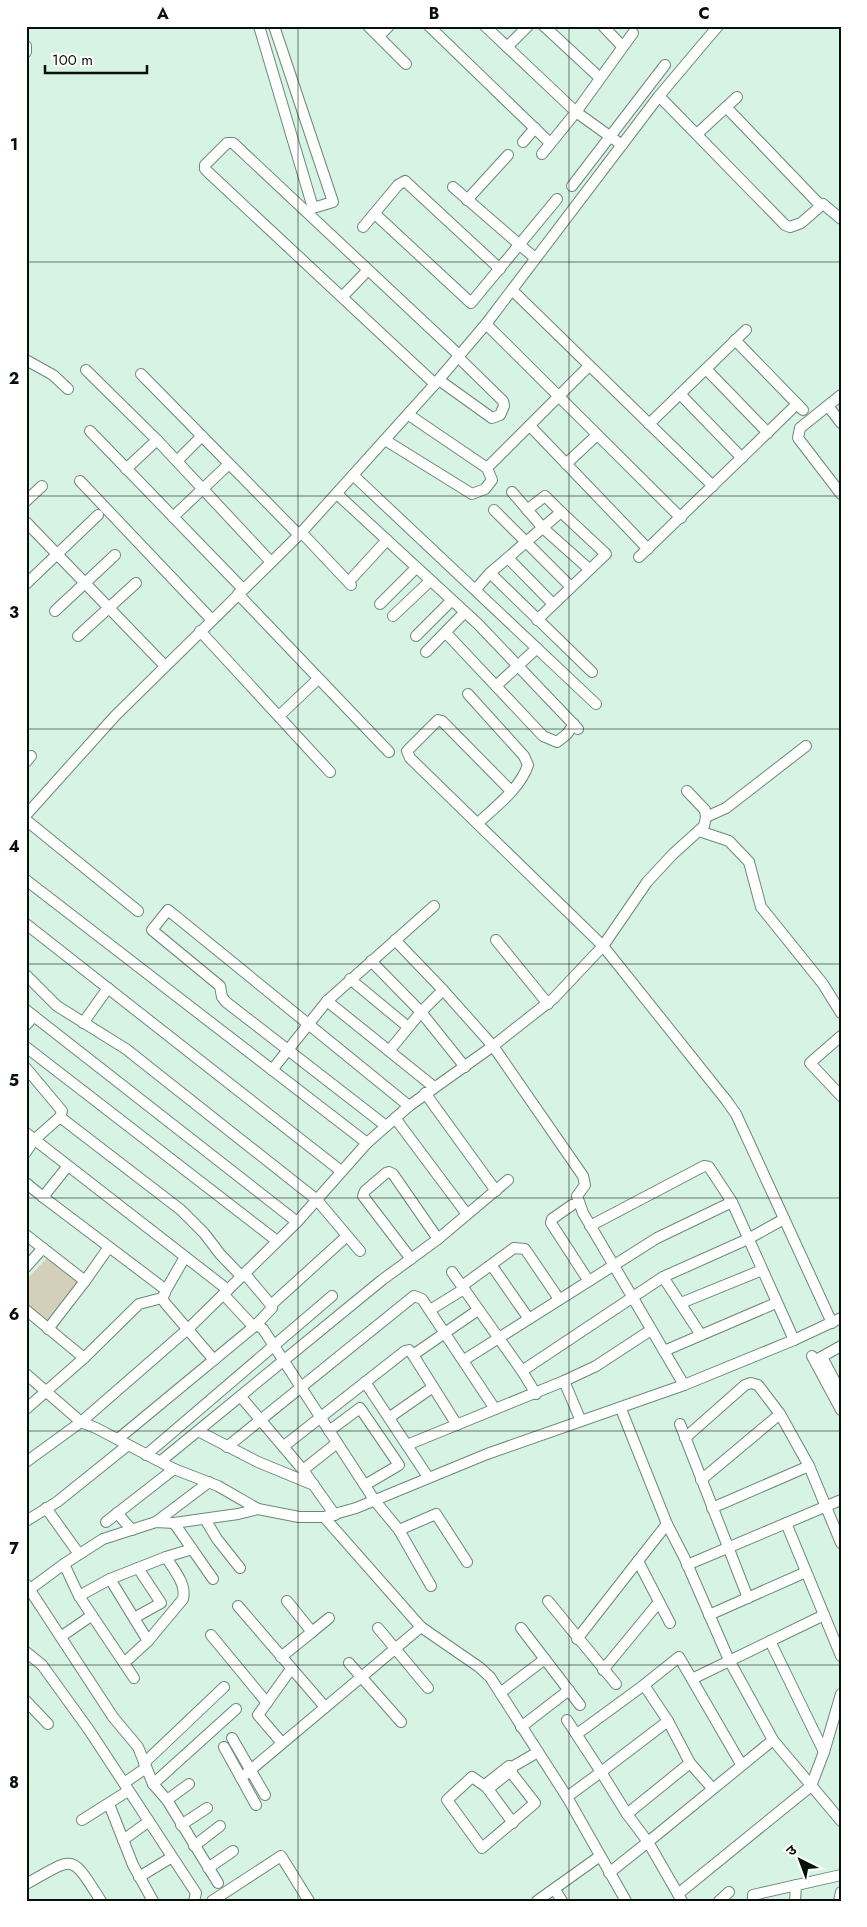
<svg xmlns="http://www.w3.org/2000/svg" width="867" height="1927" viewBox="0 0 867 1927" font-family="Jost,'Noto Sans Devanagari',sans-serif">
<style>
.green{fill:#d4cfb8}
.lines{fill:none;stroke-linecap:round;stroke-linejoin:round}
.minor-casing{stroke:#6d8879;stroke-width:12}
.minor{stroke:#fff;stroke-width:10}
.grid{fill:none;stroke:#07100b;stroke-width:1;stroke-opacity:0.55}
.neatline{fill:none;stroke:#07100b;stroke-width:2}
.grid-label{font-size:16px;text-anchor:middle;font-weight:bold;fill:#07100b}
</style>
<rect width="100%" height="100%" fill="#d6f3e3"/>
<path class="green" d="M47,1258L85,1287L55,1331L26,1302V1280Z"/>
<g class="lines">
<defs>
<g id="minor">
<path d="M259,26L313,208L333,202L274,26"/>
<path d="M368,26L406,64"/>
<path d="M429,26L550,143"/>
<path d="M485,26L576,112L622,145"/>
<path d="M544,26L600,78"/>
<path d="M603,26L622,46"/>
<path d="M379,36L389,26"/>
<path d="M26,46V52"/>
<path d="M507,47L528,26"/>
<path d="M659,96L785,225L790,227L801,223L823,204L841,219"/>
<path d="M726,107L820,205"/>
<path d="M697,134L737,97"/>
<path d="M523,142L535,128"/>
<path d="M542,154L576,112L633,33"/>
<path d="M572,186L665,65"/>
<path d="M453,187L535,258"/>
<path d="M467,200L508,155"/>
<path d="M375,214L471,303L557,199"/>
<path d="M363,227L398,185L405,181L500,269"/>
<path d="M512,290L713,486"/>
<path d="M343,296L368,270"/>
<path d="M486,324L681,518"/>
<path d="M735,340L803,410"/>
<path d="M26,360L53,375L68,389"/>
<path d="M706,369L768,433"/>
<path d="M86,370L157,440L271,562"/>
<path d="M141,374L299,535"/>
<path d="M439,380L492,418L500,415L504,406L503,401L458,357"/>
<path d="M435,384L209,173L205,169V165L227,143H233L460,356"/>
<path d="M680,394L742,458"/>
<path d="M841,395L800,428L798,438L841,494"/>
<path d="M828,406L841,423"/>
<path d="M649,424L746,330"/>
<path d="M530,426L648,549"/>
<path d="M90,431L243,589"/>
<path d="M385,440L472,494L485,489L492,480L487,468L409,415"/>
<path d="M177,461L202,436"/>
<path d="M566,464L597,435"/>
<path d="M487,468L589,366"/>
<path d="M126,469L157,440"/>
<path d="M353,475L596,704"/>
<path d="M80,481L211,619"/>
<path d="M512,492L543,528L589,569"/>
<path d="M337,494L478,624L578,729"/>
<path d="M26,501L42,486"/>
<path d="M494,510L571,587"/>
<path d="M527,510L545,496L561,512"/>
<path d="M173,517L229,464"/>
<path d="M26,522L165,666"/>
<path d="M301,532L351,585"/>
<path d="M639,557L797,404"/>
<path d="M508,558L553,604"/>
<path d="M353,577L387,540"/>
<path d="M26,584L98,515"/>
<path d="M476,589L490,573"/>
<path d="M238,594L389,752"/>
<path d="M380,604L416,568"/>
<path d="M55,611L115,555"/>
<path d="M393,616L430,581"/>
<path d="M537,620L606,554L561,512L490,573L592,672"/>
<path d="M200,631L330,772"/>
<path d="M446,633L543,736L557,742L567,734L574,724"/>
<path d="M78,636L136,583"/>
<path d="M416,636L451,601"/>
<path d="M426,652L464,613"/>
<path d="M496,686L537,648"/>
<path d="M468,694L524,756L528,765C520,789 495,807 478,823"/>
<path d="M279,716L318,679"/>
<path d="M26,762L31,756"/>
<path d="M511,791L442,721L438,720L407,751L410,758L603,946L726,1100L736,1114L832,1323"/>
<path d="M26,815L115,716L299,535L435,384L486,324L659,96L718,26"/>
<path d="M706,817L726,808L806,746"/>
<path d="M26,820L138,911"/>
<path d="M699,831L729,841L749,862L761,907L823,984L841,1013"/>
<path d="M26,880L367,1143"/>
<path d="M26,924L341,1171"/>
<path d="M395,940L443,990"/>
<path d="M496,940L548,1004"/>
<path d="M371,961L421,1012L443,990L493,1046L583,1176L585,1185L577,1196L583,1213L684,1385"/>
<path d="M26,975L57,1006L126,1049L317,1200L360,1251"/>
<path d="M350,979L408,1027"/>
<path d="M327,1001L434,1087"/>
<path d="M26,1010L297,1222"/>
<path d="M83,1023L108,988"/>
<path d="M26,1025L34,1016"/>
<path d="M841,1036L810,1063L841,1096"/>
<path d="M26,1047L277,1241"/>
<path d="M389,1051L421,1012L465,1067"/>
<path d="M26,1068L62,1111L60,1117"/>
<path d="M272,1070L327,1001L434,906"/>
<path d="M425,1093L496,1191"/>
<path d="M395,1118L466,1213"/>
<path d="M386,1126L226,1002L222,997L220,986L152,930L168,910L409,1106"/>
<path d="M26,1133L228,1290"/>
<path d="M26,1152L34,1140L60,1117L181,1210L204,1233L220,1254L242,1277"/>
<path d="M67,1167L43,1197L166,1290L185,1257"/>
<path d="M26,1183L43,1197"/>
<path d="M572,1205L552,1219L551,1223L588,1280"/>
<path d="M590,1226L704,1166L709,1167L732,1202L794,1340"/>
<path d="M26,1235L85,1281L48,1329"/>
<path d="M411,1259L363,1196L365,1191L386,1173L389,1172L393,1174L438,1239"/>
<path d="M492,1266L529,1319"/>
<path d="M26,1267L43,1248"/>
<path d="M452,1272L522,1371L536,1394"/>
<path d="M245,1274L271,1305"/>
<path d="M663,1277L701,1335"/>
<path d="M85,1281L109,1247"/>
<path d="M462,1286L514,1248L525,1249L559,1299"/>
<path d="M165,1293L162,1298L165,1303L214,1360"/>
<path d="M224,1295L251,1324L256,1325L263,1329L375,1501L399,1530L431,1586"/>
<path d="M681,1303L762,1270"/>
<path d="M26,1310L84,1358"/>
<path d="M430,1310L464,1289"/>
<path d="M664,1351L776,1303"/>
<path d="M812,1356L841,1410"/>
<path d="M822,1357L841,1393"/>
<path d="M464,1360L657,1238L732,1202"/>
<path d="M816,1360L841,1346"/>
<path d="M522,1371L663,1277L748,1239L784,1219"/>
<path d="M26,1374L81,1422L96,1428L174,1469L218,1486L258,1509L299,1517H324L421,1627L479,1667L490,1677L567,1797L626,1901"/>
<path d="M564,1381L581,1421"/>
<path d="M365,1382L428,1477"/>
<path d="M241,1397L303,1470L335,1515"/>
<path d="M26,1409L84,1358L139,1304L162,1298"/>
<path d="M621,1409L667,1524L685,1559L729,1660L773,1740L841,1821"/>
<path d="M390,1417L433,1387"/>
<path d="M680,1424L748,1598"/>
<path d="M457,1425L413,1355L478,1310"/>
<path d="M198,1431L258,1462L314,1485"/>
<path d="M329,1431L360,1408L399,1465L365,1485"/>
<path d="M685,1438L745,1385L751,1383L758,1385L780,1414L809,1466L841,1543"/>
<path d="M118,1439L256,1325L272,1308L271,1305L347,1236"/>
<path d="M407,1445L564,1381L596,1366L651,1330"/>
<path d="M284,1446L405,1351L409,1350L413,1355"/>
<path d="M227,1447L414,1296L422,1299L495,1409"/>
<path d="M146,1455L332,1296"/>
<path d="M161,1461L382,1280L438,1239L508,1180"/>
<path d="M26,1462L81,1422L189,1328L297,1222L367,1143L409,1106L493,1046L554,998L603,946L647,882L673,854L704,826L706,817L705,810L687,791"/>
<path d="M303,1470L337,1443"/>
<path d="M701,1480L780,1414"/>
<path d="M46,1508L79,1554"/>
<path d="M712,1508L809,1466"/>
<path d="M117,1513L132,1530"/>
<path d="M324,1517L356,1508L487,1454L684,1385L794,1340L841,1318"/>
<path d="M205,1519L217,1539L240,1568"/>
<path d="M26,1521L57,1502L128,1445"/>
<path d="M106,1522L174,1469"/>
<path d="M156,1522L209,1482"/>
<path d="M174,1523L213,1579"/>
<path d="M786,1523L841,1656"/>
<path d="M667,1524L638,1561L670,1623"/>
<path d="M399,1530L436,1514L467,1562"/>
<path d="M166,1557L192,1549"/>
<path d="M64,1564L79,1596"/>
<path d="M687,1565L841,1500"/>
<path d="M110,1579L166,1557C173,1569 187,1584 183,1599L148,1641L124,1663"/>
<path d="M26,1584L113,1717L138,1747L153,1784L167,1800L218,1883"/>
<path d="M26,1592L64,1564L103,1539L156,1522L174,1523L238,1514L258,1509"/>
<path d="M548,1601L616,1684"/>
<path d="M238,1606L325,1707"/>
<path d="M709,1615L806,1572"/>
<path d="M134,1618L161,1603L138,1568"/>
<path d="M378,1628L428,1688"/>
<path d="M521,1628L580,1705"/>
<path d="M312,1632L329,1618"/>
<path d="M211,1635L267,1703"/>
<path d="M62,1636L91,1616"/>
<path d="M577,1639L638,1561"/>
<path d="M770,1641L824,1752"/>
<path d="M26,1652L42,1665L89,1730L196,1893L194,1901"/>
<path d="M281,1657L312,1632L287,1601"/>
<path d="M349,1663L401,1722"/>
<path d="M603,1670L659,1602"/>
<path d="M134,1678L79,1596L110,1579L148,1641"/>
<path d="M692,1679L824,1615"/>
<path d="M500,1693L545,1659"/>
<path d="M26,1701L48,1724"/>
<path d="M567,1720L601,1772L567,1797"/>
<path d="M668,1721L690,1763L712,1788"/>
<path d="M521,1727L569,1690"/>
<path d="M577,1734L644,1685"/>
<path d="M232,1738L265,1795"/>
<path d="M282,1743L258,1715L291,1669"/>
<path d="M224,1747L256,1805"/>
<path d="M144,1763L224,1687"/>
<path d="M509,1766L512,1767V1770L488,1789L486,1787V1784Z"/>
<path d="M512,1767L538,1752"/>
<path d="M241,1778L421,1627"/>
<path d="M124,1783L146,1768"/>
<path d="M153,1784L236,1709"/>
<path d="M485,1786L472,1777L447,1800L482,1848L535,1803L510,1771"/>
<path d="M488,1789L513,1823"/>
<path d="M167,1800L189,1784"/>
<path d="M109,1804L133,1865L153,1901"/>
<path d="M627,1814L690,1763"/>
<path d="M82,1820L128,1791"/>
<path d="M181,1825L207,1808"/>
<path d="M123,1840L148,1822"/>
<path d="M194,1846L220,1826"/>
<path d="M208,1868L233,1851"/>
<path d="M609,1873L648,1842L627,1814L601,1772L668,1721L644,1685L679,1657L741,1764"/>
<path d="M139,1877L172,1857"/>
<path d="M26,1884C75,1857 70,1852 101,1901"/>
<path d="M555,1890L562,1901"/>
<path d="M678,1894L811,1786L824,1752L841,1694"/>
<path d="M212,1901L281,1856L309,1901"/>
<path d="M537,1901L600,1856"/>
<path d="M682,1901L648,1842L773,1740"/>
<path d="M719,1901L729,1892"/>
<path d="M753,1901V1895L841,1875"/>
<path d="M795,1901L796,1885"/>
<path d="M839,1901L841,1892"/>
</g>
</defs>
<use href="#minor" class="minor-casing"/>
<use href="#minor" class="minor"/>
</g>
<path class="grid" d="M298,26V1901M569,26V1901M26,262H841M26,496H841M26,729H841M26,964H841M26,1198H841M26,1431H841M26,1665H841"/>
<rect width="867" height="1927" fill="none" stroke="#ffffff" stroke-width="55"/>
<g transform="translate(800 1860) rotate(318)" stroke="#ffffff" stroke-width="4" paint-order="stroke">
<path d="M0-4L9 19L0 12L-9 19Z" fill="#07100b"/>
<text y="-8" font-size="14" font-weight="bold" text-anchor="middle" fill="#07100b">उ</text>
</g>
<path d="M45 65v8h102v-8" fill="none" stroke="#07100b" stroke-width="2.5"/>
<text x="52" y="65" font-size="15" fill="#07100b" stroke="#ffffff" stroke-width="4" paint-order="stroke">100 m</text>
<rect x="28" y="28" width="812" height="1872" class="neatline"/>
<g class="grid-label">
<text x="163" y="19">A</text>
<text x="434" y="19">B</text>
<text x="704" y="19">C</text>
<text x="14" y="150">1</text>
<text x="14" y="384">2</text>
<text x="14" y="618">3</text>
<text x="14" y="852">4</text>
<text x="14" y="1086">5</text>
<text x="14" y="1320">6</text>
<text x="14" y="1554">7</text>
<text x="14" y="1788">8</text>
</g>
</svg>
